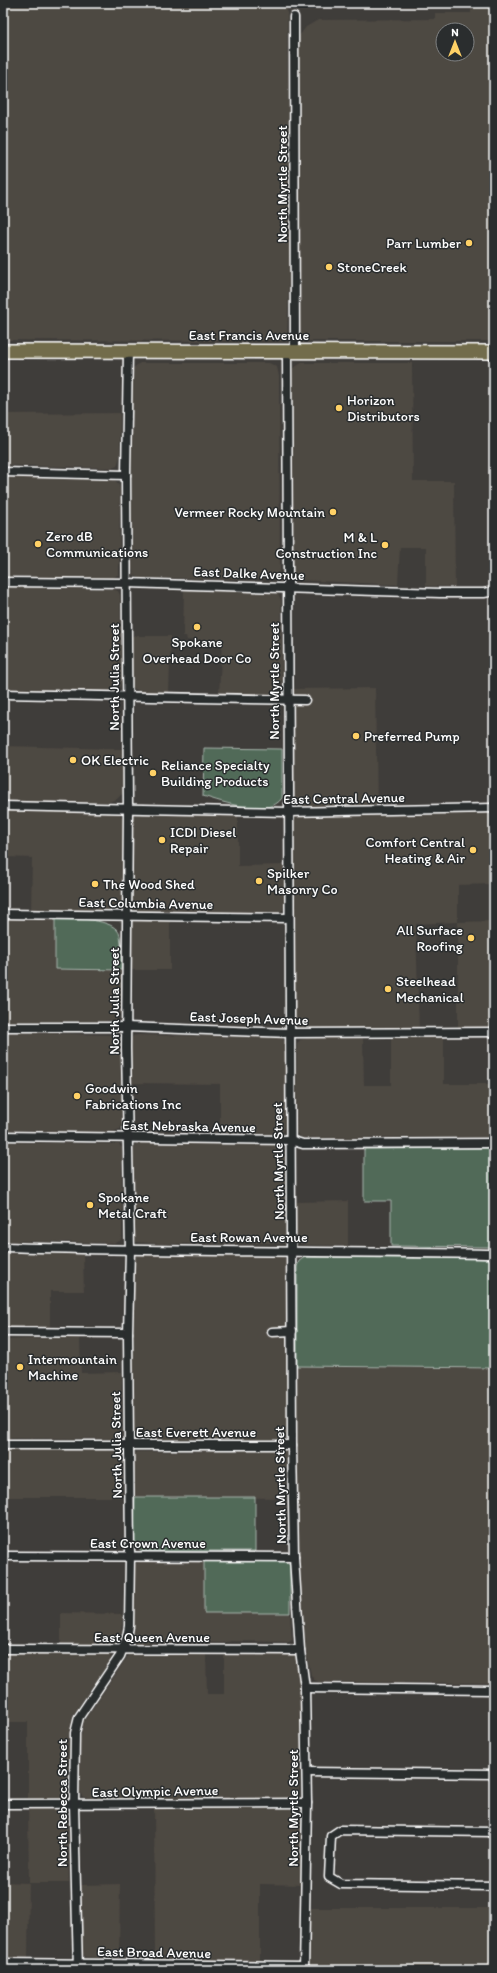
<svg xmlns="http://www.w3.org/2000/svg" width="497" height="1973" viewBox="0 0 497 1973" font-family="Itim,sans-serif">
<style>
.built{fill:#4d4842;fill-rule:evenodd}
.green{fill:#516a59;stroke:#a8b4ac}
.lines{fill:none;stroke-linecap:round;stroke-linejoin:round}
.street-casing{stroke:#fff;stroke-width:11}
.primary-casing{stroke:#fff;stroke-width:16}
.street{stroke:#2a2d2e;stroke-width:8}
.primary{stroke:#726c4b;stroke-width:13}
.poi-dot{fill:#ffd166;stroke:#2a2d2e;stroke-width:1.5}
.labels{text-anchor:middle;stroke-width:3;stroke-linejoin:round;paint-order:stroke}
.street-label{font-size:14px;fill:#fff;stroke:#2a2d2e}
.poi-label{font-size:14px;fill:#fff;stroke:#2a2d2e;text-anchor:start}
</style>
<rect width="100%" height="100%" fill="#3f3d3a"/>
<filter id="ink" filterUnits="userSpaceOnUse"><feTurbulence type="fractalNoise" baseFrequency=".025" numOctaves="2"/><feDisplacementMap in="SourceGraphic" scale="8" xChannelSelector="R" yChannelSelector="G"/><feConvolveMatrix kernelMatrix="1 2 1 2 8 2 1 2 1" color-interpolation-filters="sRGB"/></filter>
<g filter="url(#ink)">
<g class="built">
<path d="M3,3H287L290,249L287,341L3,340Z"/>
<path d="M471,3H494V341H300L299,36L306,27L318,20L435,19V13H471ZM443,30H467V54H443Z"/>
<path d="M140,363H269L277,367L279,376L280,570L276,579L140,578L134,575L132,568V372L133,368Z"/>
<path d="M302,363H412L413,481H454L455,587L426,586V547H400L398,585L300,580L296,579L293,575L291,376L293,368Z"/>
<path d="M120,413V456L117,466L112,468L3,465V414Z"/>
<path d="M3,477L115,480L119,485L120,489L119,574L113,578L3,576Z"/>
<path d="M3,587L113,589L118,591L120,595L122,682L119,688L113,692L3,689Z"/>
<path d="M184,590L277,592L281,600L283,679L281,688L278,692L262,695L219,693L222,641L187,640L186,636H183Z"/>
<path d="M132,636H171L169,693L140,692L133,688L132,684Z"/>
<path d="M375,688L377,806L296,807L293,805L292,786V689Z"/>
<path d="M3,746L122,749L123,793L117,799L109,802H3Z"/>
<path d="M3,809L119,812L123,819V902L119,911L111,913L31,911L32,858L3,857Z"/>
<path d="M475,811L494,813V884L458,885V922L494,921V1029H458V922L416,924L419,1030L297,1027L295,1022L293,984L291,819L297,815Z"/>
<path d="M135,812L238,814V866L283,865L285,903L283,910L276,914L140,911L135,908L132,904V815Z"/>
<path d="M3,918H55V969L121,970V1013L119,1017L115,1020L105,1021H3Z"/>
<path d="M134,919H170V970H130L131,923Z"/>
<path d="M3,1032L114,1035L120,1042L122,1125L120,1129L113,1132L3,1130Z"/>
<path d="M138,1035L281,1037L286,1043L285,1128L282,1132L277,1134L220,1133V1084L131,1083V1039L133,1036Z"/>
<path d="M310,1037L363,1038L364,1085H391V1038L444,1037V1084H494V1137L302,1138L299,1136L296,1132L297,1044L300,1040Z"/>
<path d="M3,1142L119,1144L122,1148V1236L120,1241L114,1243L3,1241Z"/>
<path d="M139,1143L276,1145L281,1147L285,1155L286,1243L283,1244L275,1243L160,1244L136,1242L134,1235L133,1151L134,1146Z"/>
<path d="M348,1201V1246L305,1245L299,1243L296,1235L294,1202Z"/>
<path d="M3,1253L83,1254L84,1291H50V1327H3Z"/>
<path d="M279,1254L284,1257L286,1260L288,1433L286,1437L283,1439H141L135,1436L134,1432V1261L135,1256L140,1255Z"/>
<path d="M71,1337H80L81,1373L122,1372L121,1435L115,1439L3,1438V1340Z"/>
<path d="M297,1366L494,1368V1683L319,1682L314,1680L311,1675L306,1650L298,1561Z"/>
<path d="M100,1449L120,1452L122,1497H3V1450Z"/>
<path d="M283,1450L286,1452L285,1498L135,1497L134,1455L136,1452Z"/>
<path d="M138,1561H204L205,1613H290L292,1640L289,1642L231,1641L223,1643L153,1641L138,1646L134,1645L135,1565Z"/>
<path d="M61,1613L121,1614L123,1617L120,1642L114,1646H61Z"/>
<path d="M3,1653H109L111,1656L110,1661L73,1715L68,1740V1792L66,1796L61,1798H28V1722H3Z"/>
<path d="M130,1653H206L207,1694H224V1654H293L296,1656L302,1681L299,1792L297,1797L293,1799L89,1798L83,1797L80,1793V1741L84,1721Z"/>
<path d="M28,1808L61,1809L66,1811L68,1816L69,1883H29L28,1958L3,1957V1882L29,1883Z"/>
<path d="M154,1809H295L299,1813L301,1818V1885L260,1884V1961L155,1958Z"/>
<path d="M120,1884L119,1958L85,1957L81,1951V1885Z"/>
<rect x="309" y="1908" width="185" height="62"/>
</g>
<g class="green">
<path d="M204,748L282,749V798C269,818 222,802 203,796Z"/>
<path d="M55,918C70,919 117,917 120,936C122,946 121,959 121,970L55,969Z"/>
<path d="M494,1148V1247L391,1246V1201H364V1149Z"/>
<path d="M305,1257L494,1259V1368L297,1366V1267L299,1261Z"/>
<path d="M135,1497H255V1551H142L134,1545Z"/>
<path d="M204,1561H285L290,1565V1613H204Z"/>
</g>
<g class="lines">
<defs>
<g id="street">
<path d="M294,17L295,351"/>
<path d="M287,351L292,1445L294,1557L300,1650L305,1688L307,1803L304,1970"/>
<path d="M3,472L126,475"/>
<path d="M3,582L127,583L440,593H484L494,591"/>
<path d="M3,694L305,700"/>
<path d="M3,806L288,812L494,808"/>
<path d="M3,914L289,918"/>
<path d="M3,1027H126L290,1033L494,1032"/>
<path d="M3,1136L290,1140L303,1144L494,1143"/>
<path d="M3,1247C167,1252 330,1251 494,1254"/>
<path d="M3,1332L128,1333"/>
<path d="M272,1332L292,1331"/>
<path d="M3,1445H292"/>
<path d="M3,1556L294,1557"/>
<path d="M3,1649L300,1650"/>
<path d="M305,1688L494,1690"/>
<path d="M307,1772L494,1774"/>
<path d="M3,1804L307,1803"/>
<path d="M494,1832L340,1830L331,1836L329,1877L341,1884L494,1886"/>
<path d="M3,1963L304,1966"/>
<path d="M78,1970L74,1805L75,1733L79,1717L120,1656L127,1637L129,1626L130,1556L128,1333L130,1250L126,1048L128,809L126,475L128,351"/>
</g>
<path id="primary" d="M3,351L494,352"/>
</defs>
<use href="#street" class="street-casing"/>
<use href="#primary" class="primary-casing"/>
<use href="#street" class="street"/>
<use href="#primary" class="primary"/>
</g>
</g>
<g class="poi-dot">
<circle cx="469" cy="243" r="4"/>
<circle cx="329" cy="267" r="4"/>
<circle cx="339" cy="408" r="4"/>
<circle cx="333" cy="512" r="4"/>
<circle cx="38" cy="544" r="4"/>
<circle cx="385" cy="545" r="4"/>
<circle cx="197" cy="627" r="4"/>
<circle cx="356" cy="736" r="4"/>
<circle cx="73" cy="760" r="4"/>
<circle cx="153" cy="773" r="4"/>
<circle cx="162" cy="840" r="4"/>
<circle cx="473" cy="850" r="4"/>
<circle cx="259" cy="881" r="4"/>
<circle cx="95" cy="884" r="4"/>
<circle cx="471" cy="938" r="4"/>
<circle cx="388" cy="989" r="4"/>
<circle cx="77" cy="1096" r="4"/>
<circle cx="90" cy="1205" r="4"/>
<circle cx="20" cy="1367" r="4"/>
</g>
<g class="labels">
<g class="street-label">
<text transform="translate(282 184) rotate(-90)" y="5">North Myrtle Street</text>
<text x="249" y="340">East Francis Avenue</text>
<text transform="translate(249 573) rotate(2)" y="5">East Dalke Avenue</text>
<text transform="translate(114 677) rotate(-90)" y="5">North Julia Street</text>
<text transform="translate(274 681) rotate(-90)" y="5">North Myrtle Street</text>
<text transform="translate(344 798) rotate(-1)" y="5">East Central Avenue</text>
<text transform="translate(146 903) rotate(1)" y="5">East Columbia Avenue</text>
<text transform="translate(114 1001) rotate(-90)" y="5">North Julia Street</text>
<text transform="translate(249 1018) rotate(2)" y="5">East Joseph Avenue</text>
<text transform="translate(189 1126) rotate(1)" y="5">East Nebraska Avenue</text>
<text transform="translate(278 1161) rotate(-91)" y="5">North Myrtle Street</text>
<text x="249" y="1242">East Rowan Avenue</text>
<text x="196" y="1437">East Everett Avenue</text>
<text transform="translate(116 1445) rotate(-91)" y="5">North Julia Street</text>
<text transform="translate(280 1485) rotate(-91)" y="5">North Myrtle Street</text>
<text x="148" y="1548">East Crown Avenue</text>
<text x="152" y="1642">East Queen Avenue</text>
<text transform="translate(155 1791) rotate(-1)" y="5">East Olympic Avenue</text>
<text transform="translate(62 1803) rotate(-90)" y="5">North Rebecca Street</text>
<text transform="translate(293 1808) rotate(-90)" y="5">North Myrtle Street</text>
<text transform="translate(154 1952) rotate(1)" y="5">East Broad Avenue</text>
</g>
<g class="poi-label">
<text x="461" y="248" text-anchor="end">Parr Lumber</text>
<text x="337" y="272">StoneCreek</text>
<text x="347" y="405">Horizon<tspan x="347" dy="16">Distributors</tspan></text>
<text x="325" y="517" text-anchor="end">Vermeer Rocky Mountain</text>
<text x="46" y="541">Zero dB<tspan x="46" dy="16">Communications</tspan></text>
<text x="377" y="542" text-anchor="end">M &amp; L<tspan x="377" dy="16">Construction Inc</tspan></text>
<text x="197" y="647" text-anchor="middle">Spokane<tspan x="197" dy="16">Overhead Door Co</tspan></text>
<text x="364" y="741">Preferred Pump</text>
<text x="81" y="765">OK Electric</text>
<text x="161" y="770">Reliance Specialty<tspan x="161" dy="16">Building Products</tspan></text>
<text x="170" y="837">ICDI Diesel<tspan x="170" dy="16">Repair</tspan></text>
<text x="465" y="847" text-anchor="end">Comfort Central<tspan x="465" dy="16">Heating &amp; Air</tspan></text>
<text x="267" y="878">Spilker<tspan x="267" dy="16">Masonry Co</tspan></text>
<text x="103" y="889">The Wood Shed</text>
<text x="463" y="935" text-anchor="end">All Surface<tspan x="463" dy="16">Roofing</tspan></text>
<text x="396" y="986">Steelhead<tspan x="396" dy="16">Mechanical</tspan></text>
<text x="85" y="1093">Goodwin<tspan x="85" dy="16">Fabrications Inc</tspan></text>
<text x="98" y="1202">Spokane<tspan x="98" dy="16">Metal Craft</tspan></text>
<text x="28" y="1364">Intermountain<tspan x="28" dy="16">Machine</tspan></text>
</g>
</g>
<rect width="497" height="1973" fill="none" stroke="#2a2d2e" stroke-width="16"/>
<rect x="8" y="8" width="481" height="1957" fill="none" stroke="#fff" stroke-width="1.5" filter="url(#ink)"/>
<g transform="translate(455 42)"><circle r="19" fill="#2a2d2e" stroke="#7f8182"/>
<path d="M0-3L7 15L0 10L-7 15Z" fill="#ffd166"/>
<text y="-6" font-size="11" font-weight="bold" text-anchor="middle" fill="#ffffff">N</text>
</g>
</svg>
